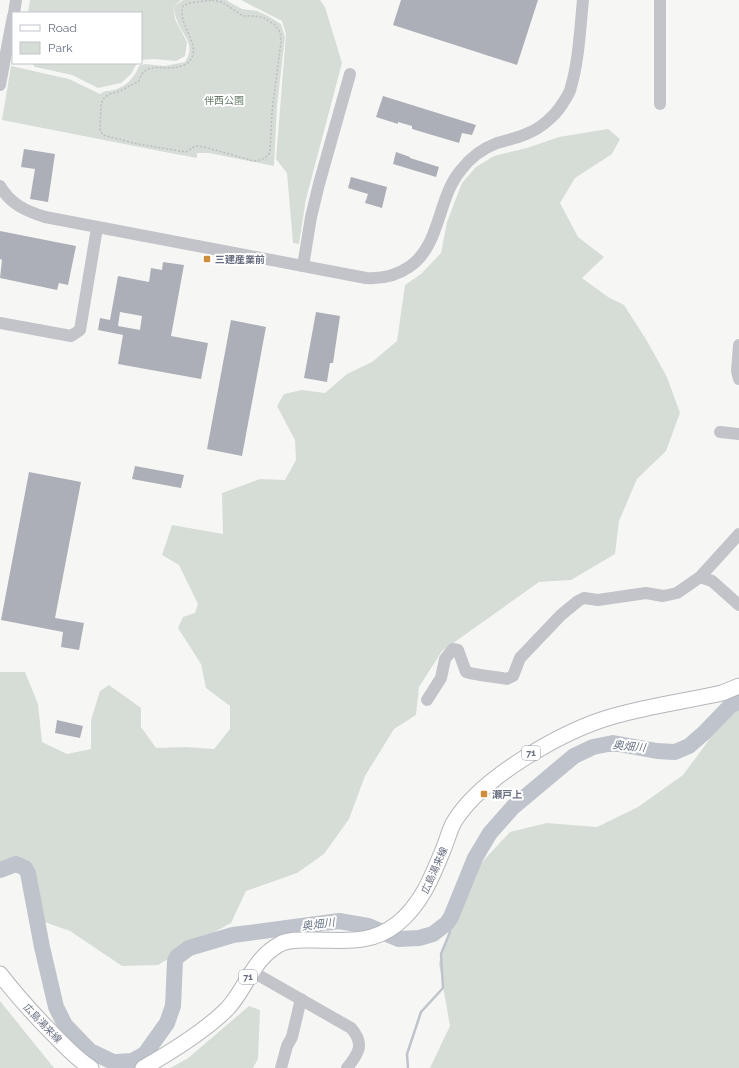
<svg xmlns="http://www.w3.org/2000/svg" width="739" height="1068" viewBox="0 0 739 1068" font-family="Raleway,'Noto Sans JP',sans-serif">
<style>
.green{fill:#d6ddd7}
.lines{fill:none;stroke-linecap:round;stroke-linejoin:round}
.stream{stroke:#bfc3cb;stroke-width:2.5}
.river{stroke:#bfc3cb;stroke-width:16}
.building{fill:#acafb7;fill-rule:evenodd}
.major-casing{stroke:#b4b6bb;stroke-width:17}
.path{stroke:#bcbdc0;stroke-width:1.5;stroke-dasharray:2 2;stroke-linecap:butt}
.minor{stroke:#c3c4c9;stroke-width:12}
.major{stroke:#fff;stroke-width:15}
.poi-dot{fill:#cf8e3c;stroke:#fff;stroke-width:1.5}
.labels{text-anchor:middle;stroke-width:4;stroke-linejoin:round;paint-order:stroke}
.shield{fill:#fff;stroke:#969aa8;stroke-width:1}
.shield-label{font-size:9px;font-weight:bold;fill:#696f82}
.park-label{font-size:10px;fill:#677a6a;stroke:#fff}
.poi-label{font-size:10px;font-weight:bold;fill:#696f82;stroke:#fff;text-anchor:start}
.street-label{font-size:10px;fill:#696f82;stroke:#fff}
.water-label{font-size:11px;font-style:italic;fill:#6a7485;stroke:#fff}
</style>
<rect width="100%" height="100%" fill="#f6f7f4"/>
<g class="green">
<path d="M30,0H181L173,7L175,19L187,42L185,56L176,61L154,59L141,60V13H28Z"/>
<path d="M183,0H226L242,9L257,11L268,16L281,24L285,37L277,106L274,166L209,153H197V158L175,154L2,120L11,66L69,79L100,94L105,91C121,91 133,81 139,66L145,64L164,66L185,62C194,48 188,41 181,29C177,22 175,15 173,7Z"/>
<path d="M241,0H320L325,7L342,63L306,199L299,244L293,243L287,173L276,159L286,34L282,21Z"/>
<path d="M32,63H137L131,74L121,83L98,88L72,75L35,67Z"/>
<path d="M608,129L620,139L612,154L575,178L560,203L578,237L604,257L582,278L608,297L624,305L647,341L667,377L680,413L666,451L637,479L619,521L615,554L571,580L539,582L442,651L419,687L416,715L394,729L365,776L349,819L324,854L297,873L246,891L231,923L200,940L158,965L122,966L70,931L39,920L34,880L16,860L0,862V672H25L38,704L42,742L67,754L91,749V720L100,691L109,685L141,708V727L156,748L186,747L214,749L230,729V706L206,688L201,664L178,628L183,617L195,613L198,604L179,565L162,555L172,525L223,534L222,493L260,479L285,480L296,460L295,440L277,406L284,394L302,390L325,393L347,374L372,362L397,341L405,285L421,274L441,253L447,222L462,183L476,167L494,156L527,148L559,137Z"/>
<path d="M739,705V1068H430L450,1026L439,963L461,897L481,863L510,832L547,823L597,827L638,807L683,775L732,709Z"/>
<path d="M0,1001L54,1068H0Z"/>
<path d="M249,1006L260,1010L258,1059L253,1068H170L187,1059Z"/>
</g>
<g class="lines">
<path class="stream" d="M408,1068L407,1054L421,1012L443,988L441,954L450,932L447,923"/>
<path class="river" d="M0,870L16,864L25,868L28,873L42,947L56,1007L65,1025L90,1051L113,1062H117L132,1061L145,1054L167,1023L173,1006L175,961L177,957L189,948L233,935L339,921L368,926L399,939L419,938L433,934L447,923L451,917L475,858L490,833L513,807L574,756L593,747L613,743L657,751L675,752L689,746L704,733L730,706L739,701"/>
</g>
<g class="building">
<path d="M401,0H538L517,65L393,25Z"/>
<path d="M383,96L476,125L472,135L462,133L459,143L412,129V126L398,122V124L376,117Z"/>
<path d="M24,149L55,154L48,202L30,199L35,169L21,167Z"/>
<path d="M396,152L410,157V158L439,167L436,177L393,164Z"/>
<path d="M351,177L387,187L382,208L365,203L368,194L348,188Z"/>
<path d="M0,231L76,246L68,285L59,283L57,290L0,278L2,260L0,259Z"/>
<path d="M163,262L184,265L171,336L208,343L201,379L118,364L123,335L98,330L100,318L110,320L118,276L149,282L151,268L162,270ZM120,312L142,316L140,330L118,326Z"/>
<path d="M316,312L340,316L333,363H330L327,382L304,378Z"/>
<path d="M231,320L266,327L242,456L207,449Z"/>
<path d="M135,466L184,475L181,488L132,479Z"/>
<path d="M29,472L81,482L55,618L84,623L79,650L61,647L63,632L1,620Z"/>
<path d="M57,720L83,726L80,738L55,733Z"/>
</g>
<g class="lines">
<defs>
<g id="major">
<path d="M0,974C17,996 36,1017 56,1037C67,1048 77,1059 91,1068"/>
<path d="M143,1068C171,1052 204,1032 227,1009C247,988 252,959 280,944C290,939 302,940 313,940C345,940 370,945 397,924C421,905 432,877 443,850C447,841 449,831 454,822C481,777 564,730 614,716C649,706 686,701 722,693L739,686"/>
</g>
</defs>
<use href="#major" class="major-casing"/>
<path class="path" d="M212,0L222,2L243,16H255L264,18L274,24L280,32L281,42L272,112L270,152C266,159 261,160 254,161L204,147L195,146L186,152L138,144L103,135L100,130L101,104L104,98L109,94L118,92L139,81C145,59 165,72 181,66C185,65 189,63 191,59C201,43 177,25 183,6L189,3Z"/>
<g class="minor">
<path d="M660,0V104"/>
<path d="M14,13L16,0"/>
<path d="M0,85L13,16"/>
<path d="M0,186C10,204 26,211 45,217L366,278C382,279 396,276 409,267C441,246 437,198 461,170C470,158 484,148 497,143C507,140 517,138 526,134C540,129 555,116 563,103C566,98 570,93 571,87C579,59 580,29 583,0"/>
<path d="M303,266L311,217L319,184L350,74"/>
<path d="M0,323L71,336L80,330L97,228"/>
<path d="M739,345L737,371L739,379"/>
<path d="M720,432L739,434"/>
<path d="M700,577L712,581L739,605"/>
<path d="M427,700L441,678L445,659L453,649L458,650L466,672C479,676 494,676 507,679L513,676L520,658L561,615L578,601L584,598L598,600L646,593L663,596L677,593L700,577L739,534"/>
<path d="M251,971L351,1028C365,1044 359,1053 347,1068"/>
<path d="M281,1068L287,1046L292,1037L301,999"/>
</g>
<use href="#major" class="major"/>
</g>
<g class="poi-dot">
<rect x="203" y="255" width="8" height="8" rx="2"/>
<rect x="480" y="790" width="8" height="8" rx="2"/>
</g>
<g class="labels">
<g class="shield">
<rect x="522" y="746" width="18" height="14" rx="3"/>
<rect x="239" y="970" width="18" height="14" rx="3"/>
</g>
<g class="shield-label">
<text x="531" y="756">71</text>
<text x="248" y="980">71</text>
</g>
<g class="park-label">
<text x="224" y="104">伴西公園</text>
</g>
<g class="poi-label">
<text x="215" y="263">三建産業前</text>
<text x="492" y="798">瀬戸上</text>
</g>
<g class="street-label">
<text transform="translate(434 870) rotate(-66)" y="4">広島湯来線</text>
<text transform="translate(43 1023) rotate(46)" y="4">広島湯来線</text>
</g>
<g class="water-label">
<text transform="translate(629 746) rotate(6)" y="4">奥畑川</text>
<text transform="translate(318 924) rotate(-7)" y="4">奥畑川</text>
</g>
</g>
<rect x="12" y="12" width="130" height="52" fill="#ffffff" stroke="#c3c5cd"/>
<rect x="20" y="25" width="20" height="6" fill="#ffffff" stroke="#c3c5cd"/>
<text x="48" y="32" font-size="12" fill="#696f82">Road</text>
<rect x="20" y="42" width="20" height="12" fill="#d6ddd7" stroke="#c3c5cd"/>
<text x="48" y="52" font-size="12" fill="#696f82">Park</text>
</svg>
